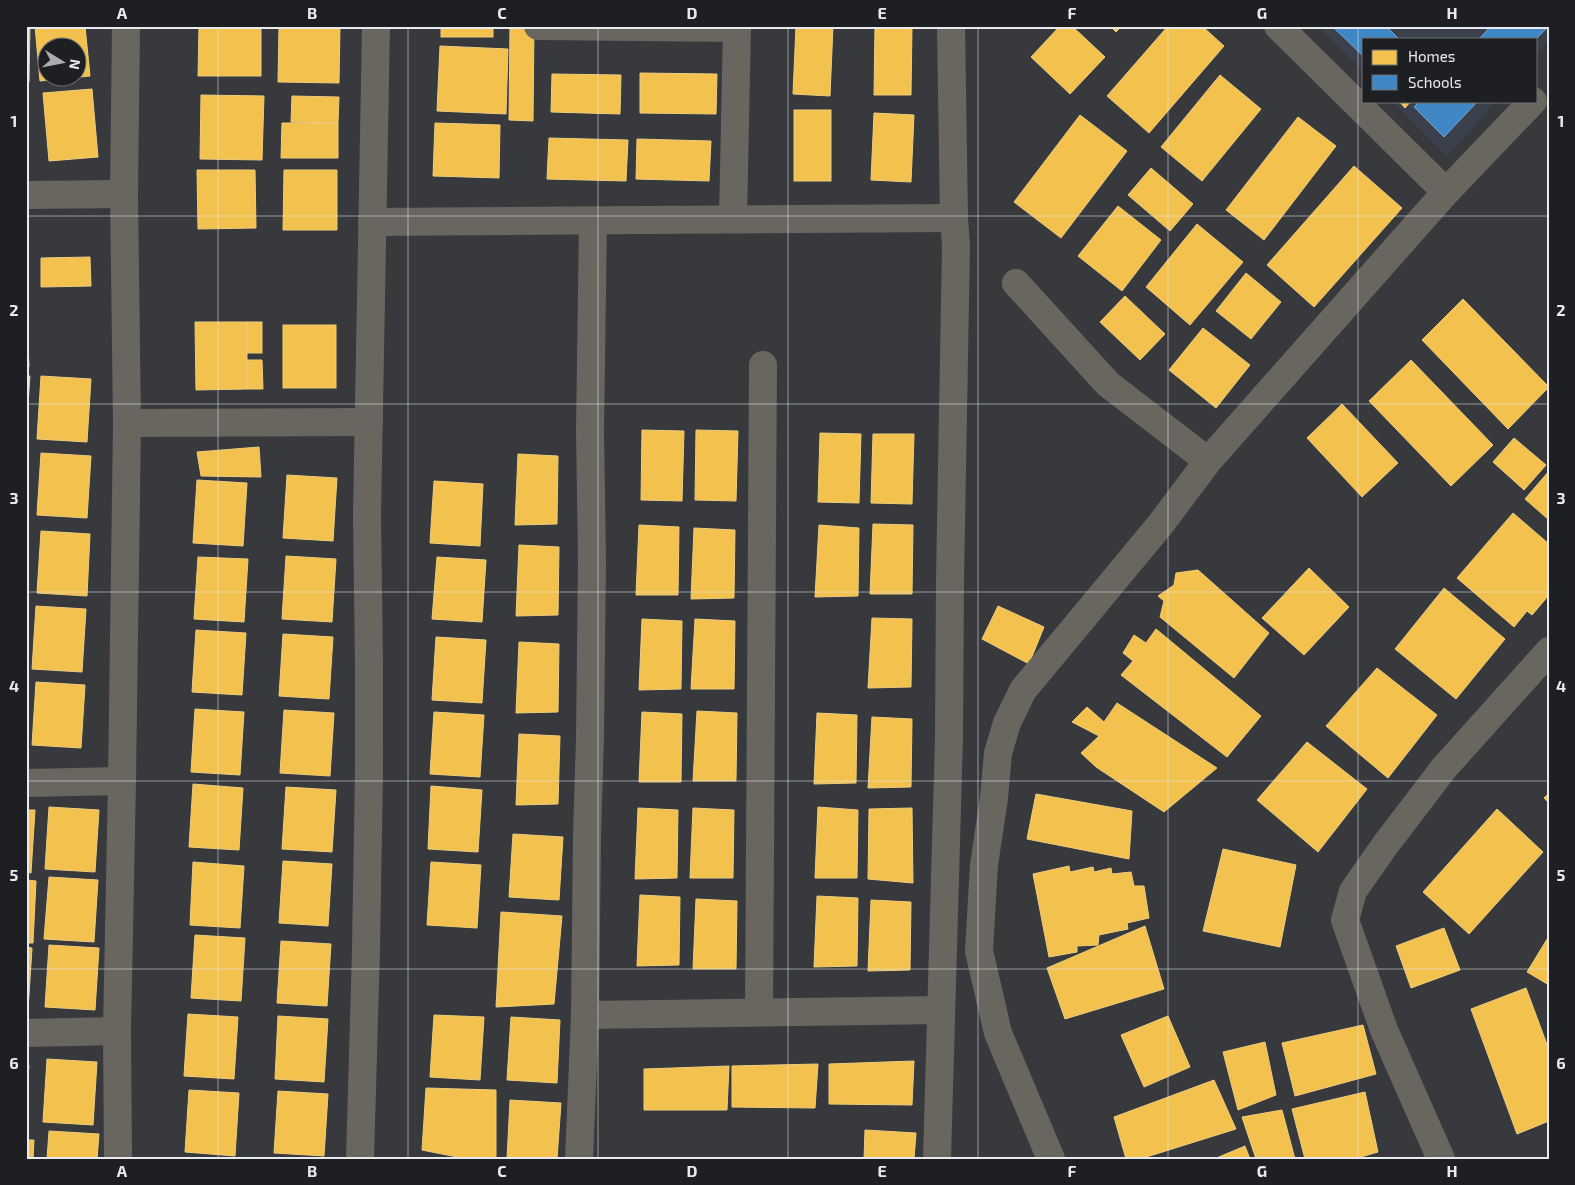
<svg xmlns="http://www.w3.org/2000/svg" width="1575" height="1185" viewBox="0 0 1575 1185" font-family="'Exo 2',sans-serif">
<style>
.built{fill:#3a414c}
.homes{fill:#f2c14e;stroke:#efcd7e;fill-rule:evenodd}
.schools{fill:#3f88c5;stroke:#72a5d2}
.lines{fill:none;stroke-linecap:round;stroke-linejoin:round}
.minor{stroke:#696660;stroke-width:28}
.grid{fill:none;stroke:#e8eaef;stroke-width:1;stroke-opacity:0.55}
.neatline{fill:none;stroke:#e8eaef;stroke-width:2}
.grid-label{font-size:16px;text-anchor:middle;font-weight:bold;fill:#e8eaef}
</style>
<rect width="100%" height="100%" fill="#37393c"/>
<g class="built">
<path d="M1318,26H1549V40L1536,55V39H1364V72Z"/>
<path d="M1392,101H1496L1447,157Z"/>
</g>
<g class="homes">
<path d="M26,26H30L29,82H26Z"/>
<path d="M35,26H85L90,76L40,81ZM48,48H78V78H48Z"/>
<path d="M199,26H261V76H198Z"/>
<path d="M279,26H340L339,83L278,82Z"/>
<rect x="441" y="26" width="52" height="11"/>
<path d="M510,26H534L533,121L509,120Z"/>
<path d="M796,26H833L830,96L793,94Z"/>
<path d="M875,26H912L911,95H874Z"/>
<path d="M1060,26H1072L1105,57L1070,94L1031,57Z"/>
<path d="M1110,26H1122L1116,32Z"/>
<path d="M1168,26H1202L1224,46L1149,133L1107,96Z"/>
<path d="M440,46L508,49L506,114L437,111Z"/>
<path d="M640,73L717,74L716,114L640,113Z"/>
<path d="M552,74L621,75L620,114L551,112Z"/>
<path d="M1220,75L1261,109L1202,181L1161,147Z"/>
<path d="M92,89L98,157L49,161L43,93Z"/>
<path d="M201,95L264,96L262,160L200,159Z"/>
<path d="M292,96L339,97L338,123L291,122Z"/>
<path d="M26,100H28L26,136Z"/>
<path d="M1399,101H1411L1405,108Z"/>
<rect x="794" y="110" width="37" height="71"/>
<path d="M874,113L914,115L911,182L871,180Z"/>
<path d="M1080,115L1127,151L1061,238L1014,202Z"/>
<path d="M1298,117L1336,146L1264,240L1226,210Z"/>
<path d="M282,123H338V158H281Z"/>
<path d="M435,123L500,125L499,178L433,176Z"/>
<path d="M549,138L628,140L626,181L547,179Z"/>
<path d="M637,139L711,141L709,181L636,179Z"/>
<path d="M1354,166L1402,208L1314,307L1267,265Z"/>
<path d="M1151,168L1193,204L1170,231L1128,195Z"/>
<path d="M197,170H255L256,228L198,229Z"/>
<path d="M284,170H337V230H283Z"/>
<path d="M1118,206L1161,240L1122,291L1078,256Z"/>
<path d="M1197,224L1243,262L1190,325L1146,287Z"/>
<path d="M90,257L91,286L41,287V258Z"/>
<path d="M1246,273L1281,302L1251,339L1216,311Z"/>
<path d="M1125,296L1165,334L1140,360L1100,322Z"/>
<path d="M26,299L29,367H26Z"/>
<path d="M1463,299L1549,387L1508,429L1422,340Z"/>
<path d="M195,322H247V389L196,390Z"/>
<rect x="247" y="322" width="15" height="31"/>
<rect x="283" y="325" width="53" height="63"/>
<path d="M1203,328L1250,365L1216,408L1169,370Z"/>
<path d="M247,360H262L263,389H247Z"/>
<path d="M1411,360L1493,445L1451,486L1369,401Z"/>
<path d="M26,376H30L26,433Z"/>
<path d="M41,376L91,379L87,442L37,439Z"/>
<path d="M1342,404L1398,463L1362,497L1307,438Z"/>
<path d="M642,430L684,431L682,501L641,500Z"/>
<path d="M696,430L738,431L736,501L695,500Z"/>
<path d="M820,433L861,434L859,503L818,502Z"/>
<path d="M873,434H914L912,504L871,503Z"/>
<path d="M1514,438L1546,465L1524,490L1493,462Z"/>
<path d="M259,447L261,477L201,476L197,452Z"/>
<path d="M41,453L91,456L87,518L37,515Z"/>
<path d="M518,454L558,456L557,524L515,525Z"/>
<path d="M1549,471V520L1525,499Z"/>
<path d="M287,475L337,478L333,541L283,538Z"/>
<path d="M197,480L247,483L243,546L193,543Z"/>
<path d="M434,481L483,484L480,546L430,543Z"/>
<path d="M1513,513L1549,544V595L1532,615L1527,611L1514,627L1457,578Z"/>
<path d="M873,524L913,525L912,594H870Z"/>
<path d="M639,525L679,527L678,595H636Z"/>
<path d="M819,525L859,528L858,596L815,597Z"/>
<path d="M694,528L735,530L734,598L691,599Z"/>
<path d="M41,531L90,534L87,596L37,593Z"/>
<path d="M519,545L559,547L558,615L516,616Z"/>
<path d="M286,556L336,559L332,622L282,619Z"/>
<path d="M198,557L248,559L244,622L194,619Z"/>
<path d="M437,557L486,560L482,622L432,619Z"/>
<path d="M1309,568L1349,607L1304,655L1262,618Z"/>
<path d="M1198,570L1269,633L1234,678L1160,617L1164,601L1158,596L1174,585L1176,573Z"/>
<path d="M1444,588L1505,639L1456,699L1395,649Z"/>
<path d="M36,606L86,609L82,672L32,669Z"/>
<path d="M998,606L1044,627L1029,664L982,639Z"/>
<path d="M872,618L912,619L911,687L868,688Z"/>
<path d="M642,619L682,621L681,689L639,690Z"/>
<path d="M695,619L735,621L734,689H691Z"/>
<path d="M1156,629L1261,716L1227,757L1121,675L1133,661L1123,653L1134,635L1146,643Z"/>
<path d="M196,630L246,633L242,695L192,692Z"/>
<path d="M283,634L333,637L329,699L279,696Z"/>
<path d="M436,637L486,640L482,703L432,700Z"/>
<path d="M519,642L559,644L558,712L516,713Z"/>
<path d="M1377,668L1437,715L1388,778L1326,726Z"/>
<path d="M36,682L85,685L81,748L32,745Z"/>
<path d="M1117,703L1217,768L1164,812L1096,767L1081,753L1099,736L1072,722L1087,707L1104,722Z"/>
<path d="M195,709L244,712L240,775L191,772Z"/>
<path d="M284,710L334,713L330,776L280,773Z"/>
<path d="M697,711L737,713L736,781H693Z"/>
<path d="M434,712L484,715L480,777L430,774Z"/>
<path d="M642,712L682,714L681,782H639Z"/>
<path d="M817,713L857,715L856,783L814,784Z"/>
<path d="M872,717L912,719L911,787L868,788Z"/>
<path d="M519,734L560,736L558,804L516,805Z"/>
<path d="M1307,742L1367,789L1318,852L1257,800Z"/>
<path d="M193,784L243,788L239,850L189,847Z"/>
<path d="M431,786L482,790L478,852L428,849Z"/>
<path d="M286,787L336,790L332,852L282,849Z"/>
<path d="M1549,793V803L1544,798Z"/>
<path d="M1036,794L1132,811L1129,859L1027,839Z"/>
<path d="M49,807L99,810L95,872L45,869Z"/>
<path d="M818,807L858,810L857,878H815Z"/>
<path d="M638,808L678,810L677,878L635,879Z"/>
<path d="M693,808L734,810L733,878H690Z"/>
<path d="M912,808L913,883L868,879L869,809Z"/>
<path d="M1497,809L1543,852L1469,934L1423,892Z"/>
<path d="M26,810H35L31,873L26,872Z"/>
<path d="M513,834L563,837L559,900L509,897Z"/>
<path d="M1223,849L1296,865L1280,947L1203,931Z"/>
<path d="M283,861L332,864L328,926L279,923Z"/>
<path d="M193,862L244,866L240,928L190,925Z"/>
<path d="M431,862L481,865L477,928L427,925Z"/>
<path d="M1069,866L1070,872L1093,867L1094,872L1111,868L1112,874L1131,872L1134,886H1144L1149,918L1127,923L1128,929L1099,935L1098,945L1077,946V952L1049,957L1033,874Z"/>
<path d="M49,877L98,880L94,942L44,939Z"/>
<path d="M26,880L36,881L33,943H26Z"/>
<path d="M640,895L680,897L679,965L637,966Z"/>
<path d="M817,896L858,898L857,966L814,967Z"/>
<path d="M696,899L737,901L736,969H693Z"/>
<path d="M871,900L911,902L910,970L868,971Z"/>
<path d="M501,912L562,916L554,1004L496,1007Z"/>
<path d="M1145,926L1164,989L1065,1019L1047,968Z"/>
<path d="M1444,928L1460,970L1411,988L1396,946Z"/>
<path d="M195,935L245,938L241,1001L191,998Z"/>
<path d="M1549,936V985L1527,972Z"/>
<path d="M281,941L331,944L327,1006L277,1003Z"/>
<path d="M49,945L99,948L95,1010L45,1007Z"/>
<path d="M26,947L32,948L28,1010H26Z"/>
<path d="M1526,988L1549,1050V1121L1517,1134L1471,1009Z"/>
<path d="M188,1014L238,1017L234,1079L184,1076Z"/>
<path d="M434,1015L484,1017L480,1080L430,1077Z"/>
<path d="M278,1016L328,1019L324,1082L275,1079Z"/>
<path d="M1168,1016L1190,1067L1144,1087L1121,1035Z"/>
<path d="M511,1017L560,1020L557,1083L507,1080Z"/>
<path d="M1363,1025L1376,1074L1295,1096L1282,1043Z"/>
<path d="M1265,1042L1276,1095L1238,1110L1223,1052Z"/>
<path d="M47,1059L97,1062L93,1125L43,1122Z"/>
<path d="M914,1061L912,1105L829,1104V1064Z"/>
<path d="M818,1064L815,1108L732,1107V1066Z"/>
<path d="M26,1065H29L26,1106Z"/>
<path d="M729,1066L727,1110H644V1069Z"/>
<path d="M1214,1080L1236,1129L1140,1159H1126L1114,1117Z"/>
<path d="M426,1088L496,1090V1159H467L422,1150Z"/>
<path d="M189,1090L239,1093L235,1156L185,1152Z"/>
<path d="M278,1091L328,1094L324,1156L274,1153Z"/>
<path d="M1365,1092L1378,1152L1354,1159H1305L1292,1109Z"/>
<path d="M510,1100L561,1103L557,1159H507Z"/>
<path d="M1282,1110L1295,1159H1256L1242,1117Z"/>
<path d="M865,1130L916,1133L914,1159H864Z"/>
<path d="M49,1131L99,1134L97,1159H47Z"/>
<path d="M26,1140H34L33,1159H26Z"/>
<path d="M1245,1146L1250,1159H1214Z"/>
</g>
<g class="schools">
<path d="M1332,26H1386L1399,39H1364V57Z"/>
<path d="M1491,26H1549L1536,39H1479Z"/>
<path d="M1420,101H1478L1444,137L1414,107Z"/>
</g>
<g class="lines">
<g class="minor">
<path d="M538,26L737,28"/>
<path d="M1278,26L1446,192"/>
<path d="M26,195L124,194"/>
<path d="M733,218L737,26"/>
<path d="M372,222C566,221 760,218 954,218"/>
<path d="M1016,283L1108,384L1208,461"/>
<path d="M127,423L369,422"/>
<path d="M26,783L122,781"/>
<path d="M759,1011L763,365"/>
<path d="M585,1015L941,1010"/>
<path d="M26,1033L117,1031"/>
<path d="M118,1159L117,1031L122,781L127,423L124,194L126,26"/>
<path d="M360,1159L366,949L369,772V665L367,515L376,26"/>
<path d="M579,1159L585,1015L587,836L590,737L592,561L590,430L593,221"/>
<path d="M937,1159L949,738L950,580L956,246L954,218L951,26"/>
<path d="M1051,1159L998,1033L979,951L984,865L994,798L998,753L1007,723L1023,690L1160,525L1208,461L1446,192L1533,101"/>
<path d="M1441,1159L1384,1030L1345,920L1353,891L1386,844L1444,768L1549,651"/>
</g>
</g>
<path class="grid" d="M218,26V1159M408,26V1159M598,26V1159M788,26V1159M978,26V1159M1168,26V1159M1358,26V1159M26,216H1549M26,404H1549M26,592H1549M26,781H1549M26,969H1549"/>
<rect width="1575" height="1185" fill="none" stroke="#1d1f23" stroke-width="55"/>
<rect x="1362" y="38" width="175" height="65" fill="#1d1f23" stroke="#6e7075"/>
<rect x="1372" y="50" width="25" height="15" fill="#f2c14e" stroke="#6e7075"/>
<text x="1408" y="62" font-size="15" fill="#e8eaef">Homes</text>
<rect x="1372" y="75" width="25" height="15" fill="#3f88c5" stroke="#6e7075"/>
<text x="1408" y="88" font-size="15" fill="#e8eaef">Schools</text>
<g transform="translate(62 62) rotate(100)"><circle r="24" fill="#1d1f23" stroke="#6e7075"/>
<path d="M0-4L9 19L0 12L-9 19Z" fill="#aaacb0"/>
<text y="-8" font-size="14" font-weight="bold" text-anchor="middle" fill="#e8eaef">N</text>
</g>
<rect x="28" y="28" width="1520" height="1130" class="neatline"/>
<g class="grid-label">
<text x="122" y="19">A</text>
<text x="312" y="19">B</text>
<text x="502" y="19">C</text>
<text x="692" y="19">D</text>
<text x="882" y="19">E</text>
<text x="1072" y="19">F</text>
<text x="1262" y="19">G</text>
<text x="1452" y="19">H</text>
<text x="14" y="127">1</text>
<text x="1561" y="127">1</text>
<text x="14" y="316">2</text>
<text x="1561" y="316">2</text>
<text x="14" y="504">3</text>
<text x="1561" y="504">3</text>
<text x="14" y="692">4</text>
<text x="1561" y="692">4</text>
<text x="14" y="881">5</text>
<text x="1561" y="881">5</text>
<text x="14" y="1069">6</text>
<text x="1561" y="1069">6</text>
<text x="122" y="1177">A</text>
<text x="312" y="1177">B</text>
<text x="502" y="1177">C</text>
<text x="692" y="1177">D</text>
<text x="882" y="1177">E</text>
<text x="1072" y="1177">F</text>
<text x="1262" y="1177">G</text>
<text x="1452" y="1177">H</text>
</g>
</svg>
